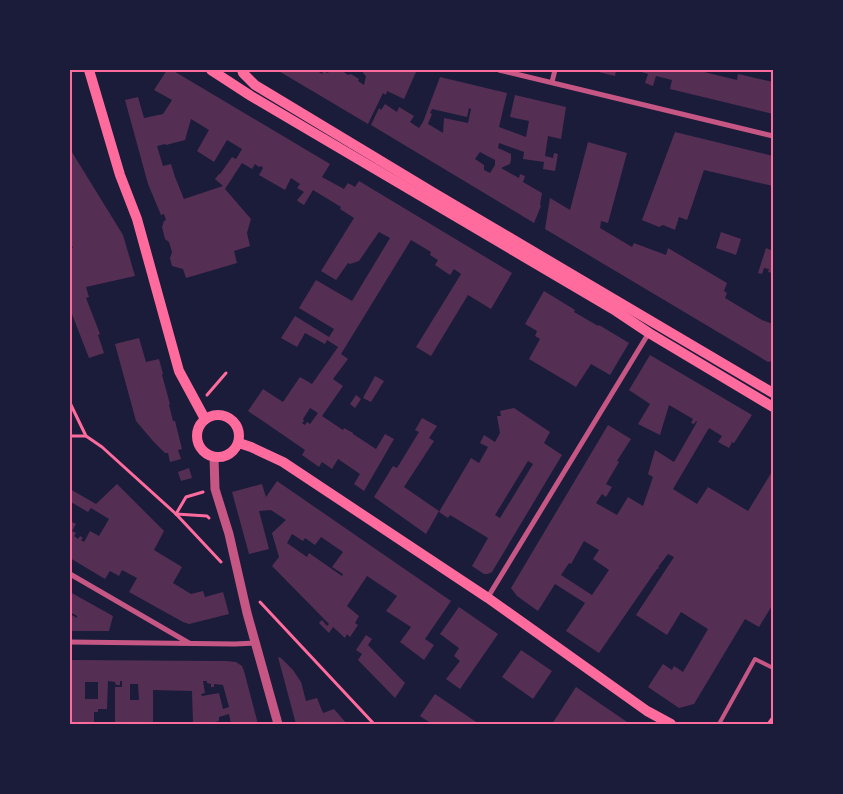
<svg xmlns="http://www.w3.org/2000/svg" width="843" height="794" viewBox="0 0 843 794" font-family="'Nunito Sans',sans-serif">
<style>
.building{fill:#542f53;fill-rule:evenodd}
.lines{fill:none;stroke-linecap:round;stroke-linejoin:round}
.path{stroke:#ff6b9d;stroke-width:3}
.service{stroke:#c65784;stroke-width:4}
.minor{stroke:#c65784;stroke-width:5}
.tertiary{stroke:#c65784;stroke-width:9}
.secondary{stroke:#ff6b9d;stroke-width:10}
.neatline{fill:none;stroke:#ff6b9d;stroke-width:2}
</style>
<rect width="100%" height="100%" fill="#1b1b3a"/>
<g class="building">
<path d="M167,70H172L330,164L322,177L344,189L348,183L355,187L359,181L512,273L491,309L468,295L431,356L416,347L461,274L454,269L450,275L435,265L438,260L430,255L431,252L411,240L341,354L348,359L333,379L343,386L322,416L343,430L344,428L353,433V434L376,449L385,434L394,439L364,491L354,484L360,474L338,459L332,469L322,462L319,467L302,455L305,450L248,411L263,389L283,402L300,377L312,384L338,347L327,340L325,344L305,333L297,347L281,338L295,316L329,337L334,329L299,308L316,280L352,301L390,238L379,232L359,261L350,264L348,263L336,280L321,271L354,218L340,209L341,207L313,190L304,205L299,202L297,200L304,192L297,188L300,184L291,178L285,190L259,175L263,168L261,166L259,167L255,164L252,169L242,163L225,189L251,219L247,233L250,246L234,251L237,263L186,278L183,269L172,266L170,258L172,252L169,242L165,239L162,227L164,221L166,220L164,214L161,215L148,184L125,100L138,97L144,118L163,114L172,100L154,90ZM191,119L209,130L197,151L214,162L227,140L242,149L236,159L232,157L220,174H219L215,179L223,186L184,199L175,177L171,164L163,166L157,146L165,144L166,145L185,140ZM310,408L318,413L310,424L307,422L305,425L302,423L304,421L303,419Z"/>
<path d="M277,70H317V71L322,74L323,71L328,73L330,70H341L348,75L351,74L359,79L358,81L364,85L366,76L363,73L364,70H409L416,72L404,99L387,91L386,95L383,93L368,124Z"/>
<path d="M590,70H616L615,76Z"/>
<path d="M635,70H700V71L737,80L738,74L773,82V114L670,89L672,80L656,76L653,86L645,83L648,74Z"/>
<path d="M440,77L507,93L499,127L526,137L529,121L510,117L515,95L566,107L561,139L548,136L545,156L553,158L554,153L558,154L555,171L543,169L544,162L523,159L524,152L499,143L498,148L511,154V160L510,164L501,168L519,178L520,174L525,176L523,182L542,193L540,205L541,206L534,223L371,125L379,108L381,110L385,104L397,112L399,107L414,116L410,122L419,128L423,122ZM469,108L471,109L468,123L444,118L443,133L428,124L432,114L430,113L432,109L467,117ZM480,152L495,160V165L490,173L484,170V165L475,159Z"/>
<path d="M675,132L773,156V186L704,170L687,220L679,217L675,230L663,225L659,227L642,220Z"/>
<path d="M588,142L627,153L608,223L601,221L600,228L632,247L634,243L666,255L668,248L727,283L724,291L727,293L725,298L762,320L773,324V361L768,362L545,229L550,198L570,210Z"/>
<path d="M70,149L123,235L135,276L86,287L89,297L86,298L100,334L98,335L104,353L89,358L70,309V249L73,248L70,243Z"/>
<path d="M721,232L741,239L736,255L716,248Z"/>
<path d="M766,248L773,251V273L768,272L769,269L764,268L762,274L758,273Z"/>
<path d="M544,291L575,310L574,312L593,323L598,326L599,325L629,343L610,375L591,364L576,387L529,359L540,339L535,336L537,331L525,324Z"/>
<path d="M139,338L146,362L159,359L163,374L162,375L170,404L169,405L173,421H175L182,449L178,450L181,459L170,462L168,453H165L153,441L136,421L115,344Z"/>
<path d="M650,355L752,415L734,443L732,442L729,448L718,442L722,436L709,428L673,489L697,504L708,487L748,511L773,470V604L759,627L745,619L694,704L679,708L648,687L663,664L672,670L674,666L683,672L708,629L681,612L667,635L636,615L674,557L668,554L658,567L660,568L657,569L599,653L566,631L585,603L555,584L538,611L517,596L511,588L608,425L631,439L617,461L619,462L606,484L612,487L606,497L602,494L596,503L617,515L628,497L643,506L653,477L648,474L655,450L674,462L697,422L696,421L694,424L691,423L693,419L669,405L660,435L638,424L650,404L629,390ZM584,541L599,550L593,559L609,570L592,595L561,575L569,563L571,564Z"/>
<path d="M375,376L384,381L371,402L363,398Z"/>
<path d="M356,395L361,399L355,408L350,404Z"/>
<path d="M514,408L550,432L544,443L562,455L492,572L488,574H484L472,566L488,538L450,515L448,518L439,512L471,458L479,463L488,447L480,443L484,435L495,442L500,433L497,416H501L500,411ZM528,461L533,464L500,518L495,515Z"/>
<path d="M422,418L437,426L429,438L434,441L404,487L439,511L426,534L374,497L393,466L397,468L419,432L415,430Z"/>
<path d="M189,468L192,478L181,481L178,472Z"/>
<path d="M277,481L451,601L425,639L434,645L424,660L400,642L411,627L386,611L397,596L367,576L347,606L359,616L355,623L358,625L350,637L347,634L345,638L333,627L329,633L319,623L322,620L327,626L329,624L272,566L279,557L272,533L286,520L271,510L259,511L269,549L249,554L232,492L262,484L266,497ZM292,534L303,541L305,538L315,545L321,537L343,552L332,567L343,574L342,576L309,553L307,557L287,543Z"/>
<path d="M117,484L164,531L154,550L182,567L173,583L191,594L203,591L205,597L223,592L229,614L189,624L183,622L129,592L137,578L122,570L119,576L110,571L105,579L70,558V521L76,524L72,531L76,533L74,536L78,539L80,536L83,538L81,540L84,542L90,531L99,536L109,519L91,508L88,512L71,502L72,500L70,499V489L96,504Z"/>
<path d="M70,592L113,616L109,631H70V614L77,618V616L70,612Z"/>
<path d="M459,607L498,634L460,689L446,679L460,661L454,656L459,648L440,634Z"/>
<path d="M366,635L372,639L368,645L405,683L395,698L358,660L362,654L356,650Z"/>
<path d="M521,650L552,671L533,699L502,677Z"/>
<path d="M278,657L281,658L293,670L301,682L306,701L317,698L323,713L334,709L347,724H296Z"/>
<path d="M70,660L226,661L236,662L242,666L244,671L258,724H231L229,714L219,717V721L209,724H193L192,691L153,690V724H115V687H122V681H120V685H116L115,682L108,681L107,709H98V712H94V724H70ZM203,681H207V683L211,684V687H214V684L223,685L229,707L223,709L219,693L202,696L201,694L205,693ZM85,682H98V699H85ZM130,684H138L139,700H130Z"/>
<path d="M576,687L589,696L630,724H552Z"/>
<path d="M435,694L479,724H432L420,716Z"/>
</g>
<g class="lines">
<g class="path">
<path d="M207,395L226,373"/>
<path d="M70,403L86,436"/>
<path d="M70,436H86L102,447L176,514L221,562"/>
<path d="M176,514L207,516L209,518"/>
<path d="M176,514L186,497L203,492"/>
<path d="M260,602L374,724"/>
<path d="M768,724L773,717"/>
</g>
<path class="service" d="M719,724L755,659L773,668"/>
<g class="minor">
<path d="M499,70L773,136"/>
<path d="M552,82L555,70"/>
<path d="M70,574L189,643"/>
<path d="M488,597L650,331"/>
<path d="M70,642L235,644L256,643"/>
</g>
<path class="tertiary" d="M214,457L215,489L229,534L247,613L278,724"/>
<g class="secondary">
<path d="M89,70L120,175L137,219L179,371L205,419"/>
<path d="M211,70L251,96L616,311L649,333L773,407"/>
<path d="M242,70L243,73L255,85L434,193L773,393"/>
<circle cx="218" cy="436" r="21"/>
<path d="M239,443L251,447L283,462L488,598L647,711L671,724"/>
</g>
</g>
<rect width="843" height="794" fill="none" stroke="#1b1b3a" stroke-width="142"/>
<rect x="71" y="71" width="701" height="652" class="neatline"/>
</svg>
